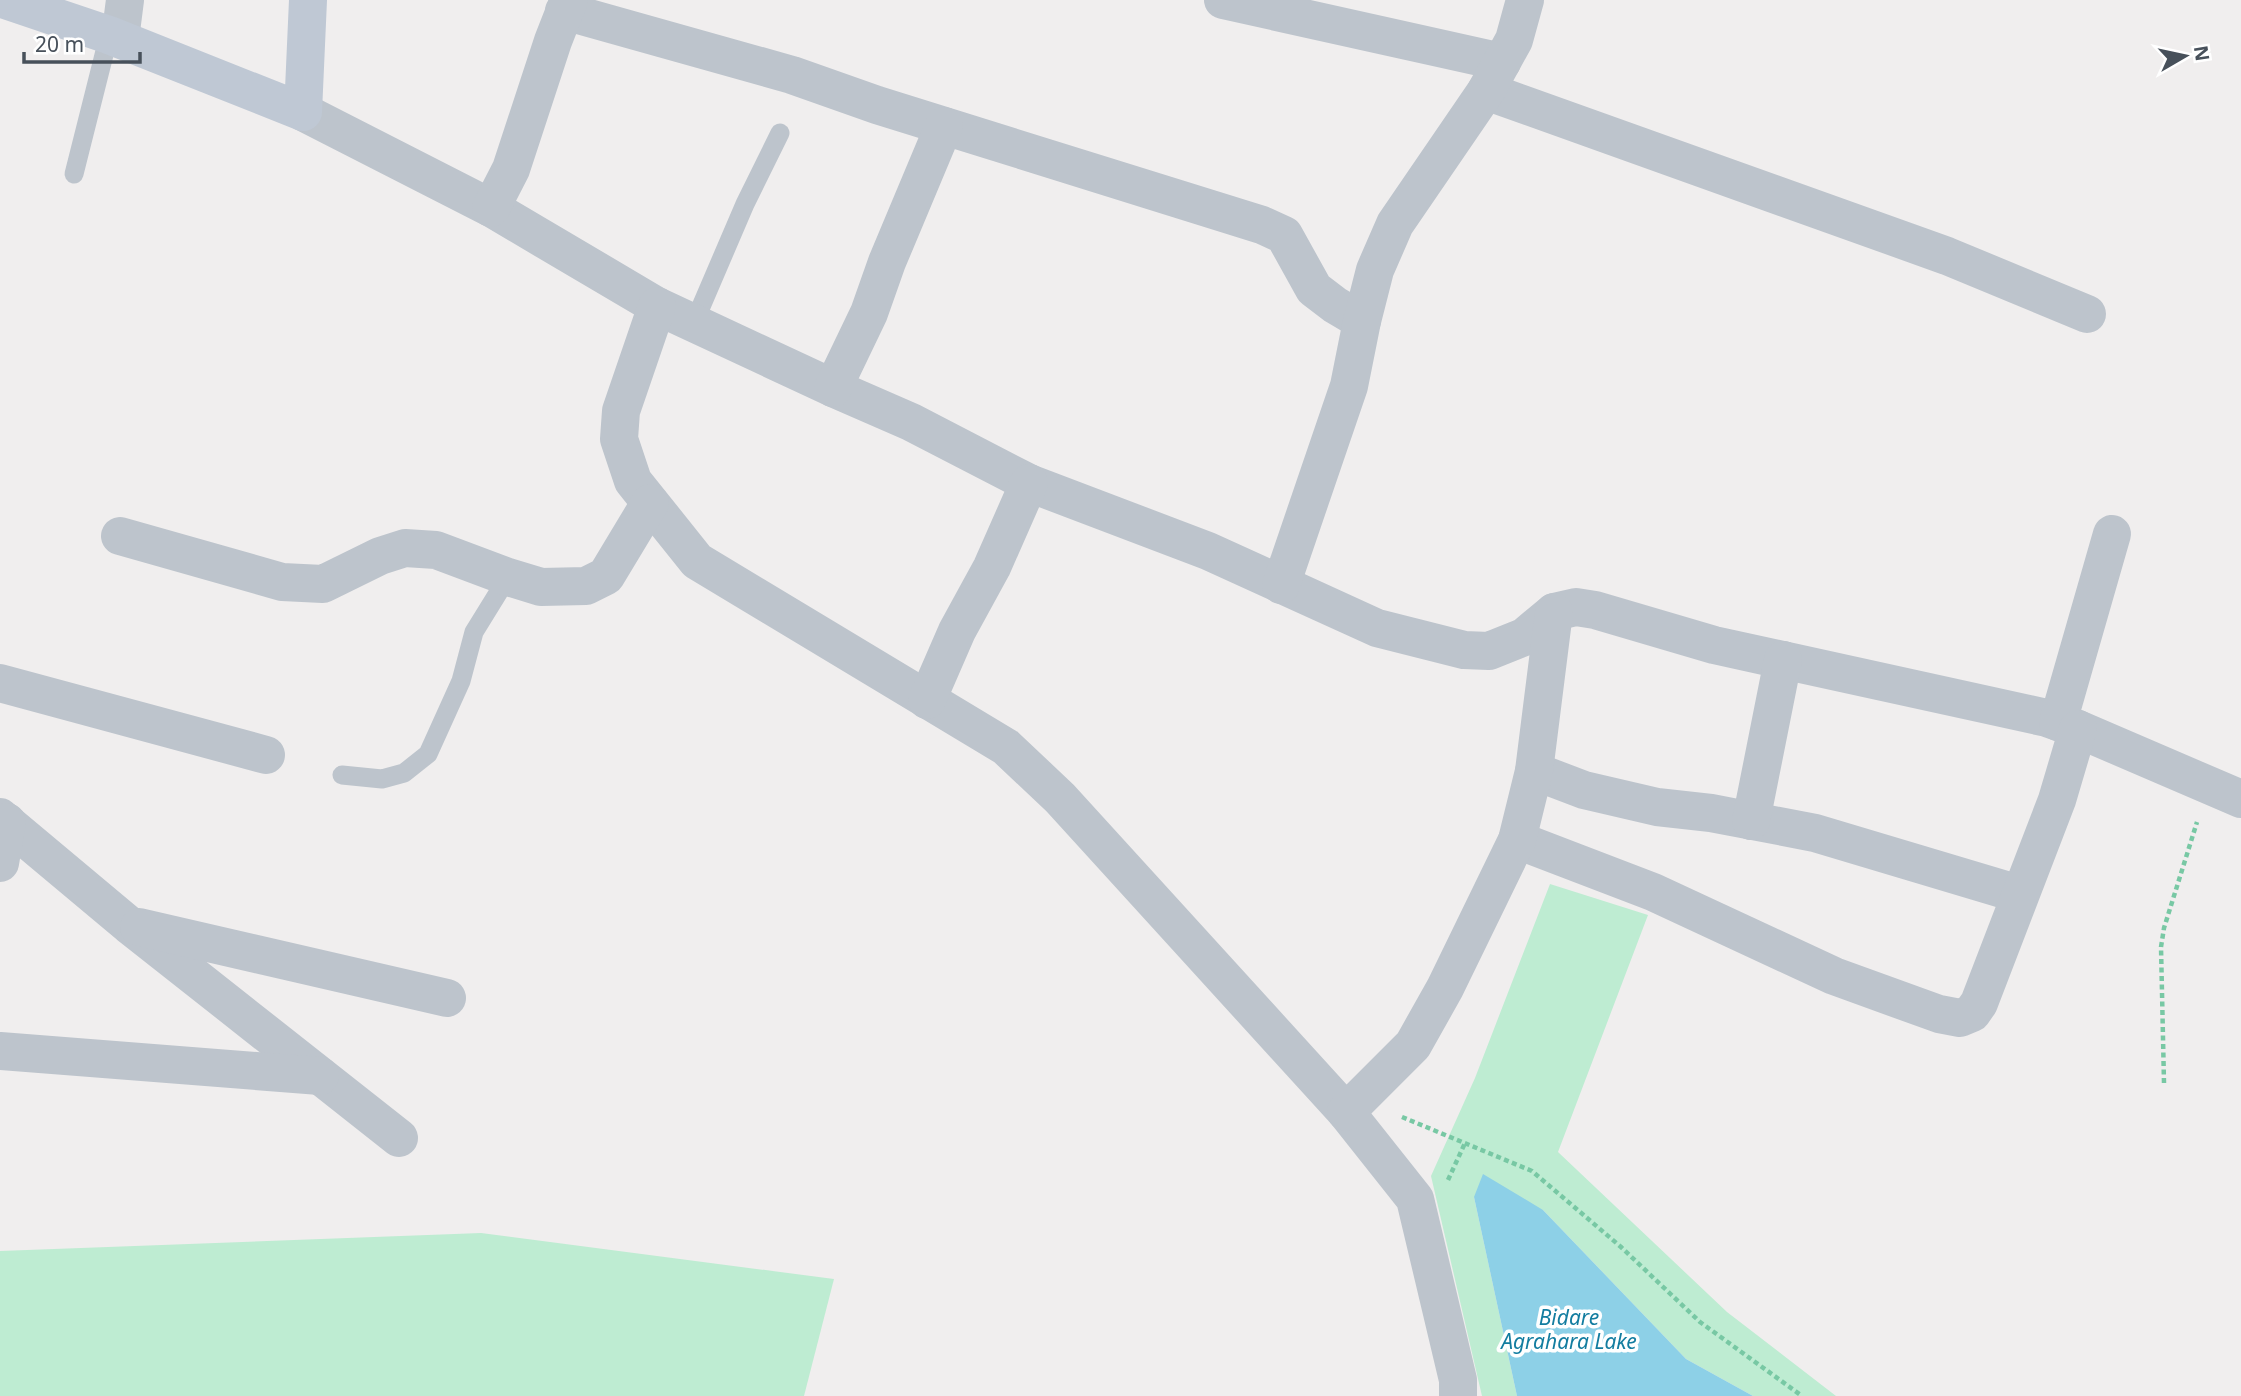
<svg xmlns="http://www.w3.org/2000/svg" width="2241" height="1396" viewBox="0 0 2241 1396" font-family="'Noto Sans',sans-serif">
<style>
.green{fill:#beecd2}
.water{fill:#8dd0e7}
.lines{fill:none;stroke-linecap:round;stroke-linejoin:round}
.path{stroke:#78c8a4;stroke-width:4.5;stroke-dasharray:5 3.5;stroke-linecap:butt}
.lane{stroke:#bdc4cc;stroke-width:19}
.street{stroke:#bdc4cc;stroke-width:38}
.secondary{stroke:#bfc8d4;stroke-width:38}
.labels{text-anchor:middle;stroke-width:7;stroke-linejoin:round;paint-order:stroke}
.water-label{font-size:21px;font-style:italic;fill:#137da0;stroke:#fff}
</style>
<rect width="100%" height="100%" fill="#f0eeee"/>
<g class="green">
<path d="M1550,884L1648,915L1558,1152L1727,1312L1836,1396H1753L1686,1359L1543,1210L1474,1197L1517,1396H1482L1431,1176L1475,1078Z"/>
<path d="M481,1233L834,1279L804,1396H0V1251Z"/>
</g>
<path class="water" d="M1483,1174L1543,1210L1686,1359L1753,1396H1517L1474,1197Z"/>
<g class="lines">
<g class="path">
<path d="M2164,1083L2161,947L2164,928L2197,822"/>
<path d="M1402,1117L1532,1171L1621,1247L1700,1322L1802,1396"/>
<path d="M1448,1180L1465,1143"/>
</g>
<g class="lane">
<path d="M74,174L109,35"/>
<path d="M694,323L745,204L780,133"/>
<path d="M342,775L382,779L404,773L428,754L461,681L474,632L508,577"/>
</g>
<g class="street">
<path d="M1223,0L1502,62"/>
<path d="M564,11L792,75L877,105L1262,225L1284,235L1314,289L1335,305L1362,321"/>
<path d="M120,39L125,0"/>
<path d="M1486,91L1947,256L2087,314"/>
<path d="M303,112L491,208L657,306L833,388L911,422L1029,483L1208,551L1377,628L1464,650L1489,651L1524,637L1554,612L1576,607L1595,610L1714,645L2047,718L2078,729L2241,799"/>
<path d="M491,208L511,169L553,41L569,0"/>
<path d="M657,306L621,411L619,439L633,481L697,561L1006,747L1060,798L1346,1112L1415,1199L1458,1380V1396"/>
<path d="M833,388L869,313L887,262L944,126"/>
<path d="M120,536L282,582L323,584L380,556L405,548L436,550L508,577L541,587L586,586L606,576L650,503"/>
<path d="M1281,585L1349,386L1362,321L1375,270L1395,224L1486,91L1514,40L1525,0"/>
<path d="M0,683L266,755"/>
<path d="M927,700L957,631L992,567L1029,483"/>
<path d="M2058,722L2112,534"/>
<path d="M1534,771L1584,790L1657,807L1711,813L1815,833L2019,894"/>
<path d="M0,817L129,925L399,1138"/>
<path d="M1751,821L1783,660"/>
<path d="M1517,840L1653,892L1834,976L1939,1014L1960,1018L1972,1013L1979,1003L2057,800L2078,729"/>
<path d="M0,863L7,822"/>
<path d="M139,927L447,998"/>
<path d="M0,1051L320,1076"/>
<path d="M1346,1112L1413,1045L1445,988L1517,840L1534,771L1554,612"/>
</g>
<path class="secondary" d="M5,0L109,35L303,112L308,0"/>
</g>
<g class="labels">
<g class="water-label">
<text x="1569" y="1325">Bidare<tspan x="1569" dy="24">Agrahara Lake</tspan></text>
</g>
</g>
<g transform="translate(2185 56) rotate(81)" stroke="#ffffff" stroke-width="5" paint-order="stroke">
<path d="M0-5L12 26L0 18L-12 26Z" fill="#47505a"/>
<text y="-10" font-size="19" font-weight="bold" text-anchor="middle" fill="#47505a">N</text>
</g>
<path d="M24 52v10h116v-10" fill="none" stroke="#47505a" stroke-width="3.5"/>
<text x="35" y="52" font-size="21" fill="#47505a" stroke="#ffffff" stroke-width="5" paint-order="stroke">20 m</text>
</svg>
